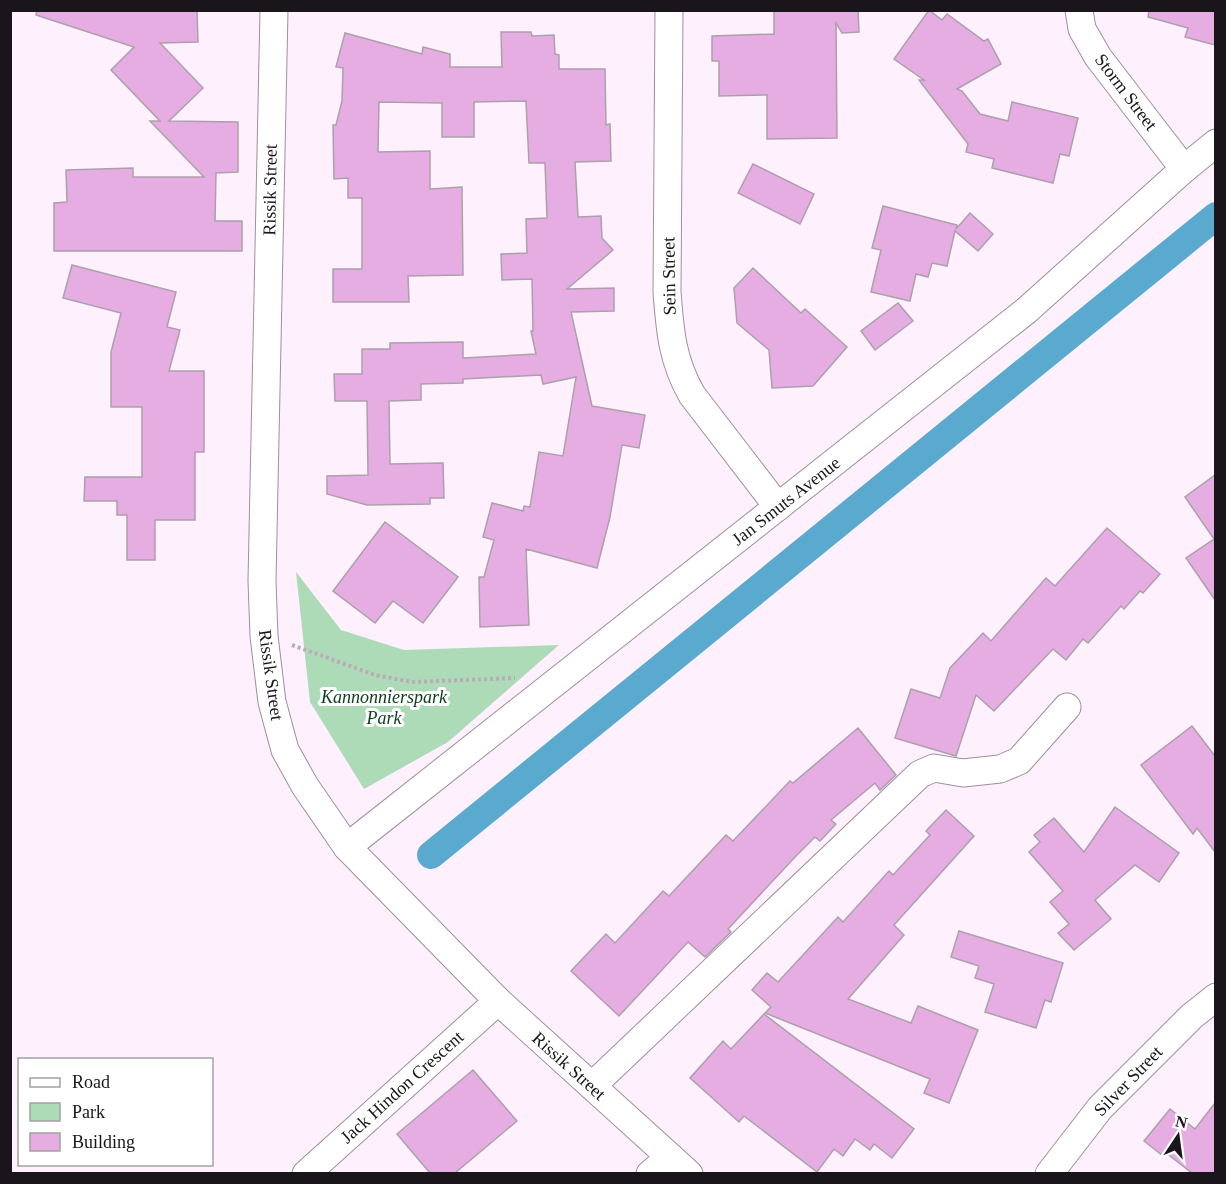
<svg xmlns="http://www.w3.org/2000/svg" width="1226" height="1184" viewBox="0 0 1226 1184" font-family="'Times New Roman',serif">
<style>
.park{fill:#addbb8}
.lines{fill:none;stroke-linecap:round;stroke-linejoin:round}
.canal{stroke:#5aa9ce;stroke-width:28}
.building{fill:#e5ade2;stroke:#ad9fac;stroke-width:1.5}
.street-casing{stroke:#9d909c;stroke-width:29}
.path{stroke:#b8adb7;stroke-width:4;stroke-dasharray:3 3;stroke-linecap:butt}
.street{stroke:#fff;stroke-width:27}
.labels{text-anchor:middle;stroke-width:6;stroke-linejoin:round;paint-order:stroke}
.street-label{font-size:18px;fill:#1a151a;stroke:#fff}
.park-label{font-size:18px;font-style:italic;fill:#0a3d1f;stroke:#fff}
</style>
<rect width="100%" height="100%" fill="#fef0fd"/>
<path class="park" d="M296,572L341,630L404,650L559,645L448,742L364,789L310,702Z"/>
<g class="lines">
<path class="canal" d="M431,855L1216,216"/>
</g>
<g class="building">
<path d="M37,10H197L198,42L160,43L203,88L169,121L238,122V172L216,173L215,221H242V251H54V203L67,202L66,170L133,168V177H204L150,121H160L111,70L134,47L36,15Z"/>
<path d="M774,10H858L859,32L842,33L836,23L837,138L767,139V95L719,96V61H712V36L774,34Z"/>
<path d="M929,10L942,20L947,14L984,41L988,39L1001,64L957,89L962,91L980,114L1008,121L1012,102L1078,118L1069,156L1060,154L1053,183L992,168L994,159L966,152L968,144L919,80H924L894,59Z"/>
<path d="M1149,10H1215V45L1185,37L1188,28L1148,17Z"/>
<path d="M501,32H531L532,36L554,35L555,54L559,55V69H605L606,125L610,124L611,161L575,162L578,217L601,216L602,238L613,250L567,289L614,288V311L571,312L592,406L645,415L639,448L622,445L610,517L597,568L526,549L529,625L480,627L479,577H484L494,540L483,537L492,503L523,511L524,506L530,507L539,452L563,456L576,377L543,384L541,375L463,379V383L421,384V400L389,401L390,464L443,463L444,498H430V504L367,505L327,494V476L368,475L367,401H335L334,374H362V349H390V343L463,342V358L536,354L531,331H533L532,279L502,280L501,254L527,253L526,219L547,218L545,163H529L526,101L474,102V137H442V103L379,102L378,152L430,151V189L462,187L463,275L408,276L409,302H333V269H362V198H348V178L334,179L333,125H336L342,101L343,68L336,67L345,33L422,54L423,47L450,54V67H502Z"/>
<path d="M753,164L814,194L800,224L738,193Z"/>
<path d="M883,206L957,225L956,229L970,213L993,234L978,251L955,231L947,266L932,263L928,277L916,274L910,301L871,292L881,250L872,248Z"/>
<path d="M72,265L176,292L167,327L180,330L169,371H204V452H195V520H155V560H127V515H117V501H84L85,477H142V407H111V352L121,313L63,298Z"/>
<path d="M753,268L801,313L805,309L847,347L813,386L772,388L769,350L737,323L734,288Z"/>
<path d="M898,303L913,321L875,350L861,331Z"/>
<path d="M1215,475V600L1186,558L1214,539L1185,497Z"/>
<path d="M385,522L458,577L423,623L393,601L375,623L333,591Z"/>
<path d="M1107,528L1160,574L1143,593L1140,591L1124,609L1121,606L1088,643L1083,639L1066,660L1053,649L994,711L976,695L956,756L895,738L911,689L940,698L950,668L983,633L991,641L1046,578L1055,586Z"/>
<path d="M1192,726L1215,756V852L1197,828L1193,834L1141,765Z"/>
<path d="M858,728L896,775L880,790L875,783L831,820L836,824L820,841L815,837L796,856L728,929L731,932L705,957L688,942L619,1016L571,971L606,934L615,943L663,891L669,896L726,835L733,841L790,781L793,783Z"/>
<path d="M1115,807L1179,853L1159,882L1135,865L1095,900L1111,919L1074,950L1058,933L1069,924L1050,902L1063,891L1029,852L1040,842L1034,835L1054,818L1084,852Z"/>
<path d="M946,810L974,836L894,925L904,935L848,999L911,1023L918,1006L978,1030L949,1103L924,1093L930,1079L765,1013L771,1007L752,990L767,973L778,982L838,917L843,922L889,871L893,875L930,835L926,831Z"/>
<path d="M959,931L1063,963L1051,1002L1045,1000L1036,1028L985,1012L994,984L975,978L979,966L951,957Z"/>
<path d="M764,1014L914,1129L892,1158L874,1144L870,1150L855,1139L843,1156L834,1149L817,1172L744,1116L739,1122L690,1078L723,1041L731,1049Z"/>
<path d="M473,1070L517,1121L455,1173H430L397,1134Z"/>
<path d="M1215,1103V1173H1192L1166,1153L1163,1156L1144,1141L1170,1109L1195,1129Z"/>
</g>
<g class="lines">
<defs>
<g id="street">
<path d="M274,10L262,581L264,636L272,702L285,750L305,786L347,847L498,1001L689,1174"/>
<path d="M669,10L667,292C670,331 672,360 692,395L778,507"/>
<path d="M1079,10L1082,29L1098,57L1184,169"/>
<path d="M347,847L1027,310L1184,169L1216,143"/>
<path d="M592,1086L920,774L934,768L963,773L1000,769L1019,761L1067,707"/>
<path d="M306,1174L498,1001"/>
<path d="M650,1174L670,1157"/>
<path d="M1049,1174L1100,1108L1192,1016L1216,997"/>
</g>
</defs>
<use href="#street" class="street-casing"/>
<path class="path" d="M292,645L375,675L412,682L515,678"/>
<use href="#street" class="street"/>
</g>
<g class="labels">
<g class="street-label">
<text transform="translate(1126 92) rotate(53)" y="6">Storm Street</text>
<text transform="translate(270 190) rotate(-89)" y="6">Rissik Street</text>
<text transform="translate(669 276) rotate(-91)" y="6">Sein Street</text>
<text transform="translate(786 501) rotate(-38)" y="6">Jan Smuts Avenue</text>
<text transform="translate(271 675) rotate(82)" y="6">Rissik Street</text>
<text transform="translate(569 1066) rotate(42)" y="6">Rissik Street</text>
<text transform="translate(1128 1081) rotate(-46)" y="6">Silver Street</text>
<text transform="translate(402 1087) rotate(-42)" y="6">Jack Hindon Crescent</text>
</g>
<g class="park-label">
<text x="384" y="703">Kannonnierspark<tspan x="384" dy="21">Park</tspan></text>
</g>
</g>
<rect width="1226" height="1184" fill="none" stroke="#1a151a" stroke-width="24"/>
<rect x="18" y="1058" width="195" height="108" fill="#ffffff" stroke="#a3a1a3" stroke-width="1.5"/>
<rect x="30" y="1078" width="30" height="9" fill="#ffffff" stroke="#a3a1a3" stroke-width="1.5"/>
<text x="72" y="1088" font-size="18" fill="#1a151a">Road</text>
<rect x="30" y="1103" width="30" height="18" fill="#addbb8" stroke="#a3a1a3" stroke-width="1.5"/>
<text x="72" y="1118" font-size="18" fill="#1a151a">Park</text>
<rect x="30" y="1133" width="30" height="18" fill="#e5ade2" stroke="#a3a1a3" stroke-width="1.5"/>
<text x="72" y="1148" font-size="18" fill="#1a151a">Building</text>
<g transform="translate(1178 1136) rotate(13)" stroke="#ffffff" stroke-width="4.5" paint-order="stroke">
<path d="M0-4.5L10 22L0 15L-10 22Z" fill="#1a151a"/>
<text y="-9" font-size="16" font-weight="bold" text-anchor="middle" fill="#1a151a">N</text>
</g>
</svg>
